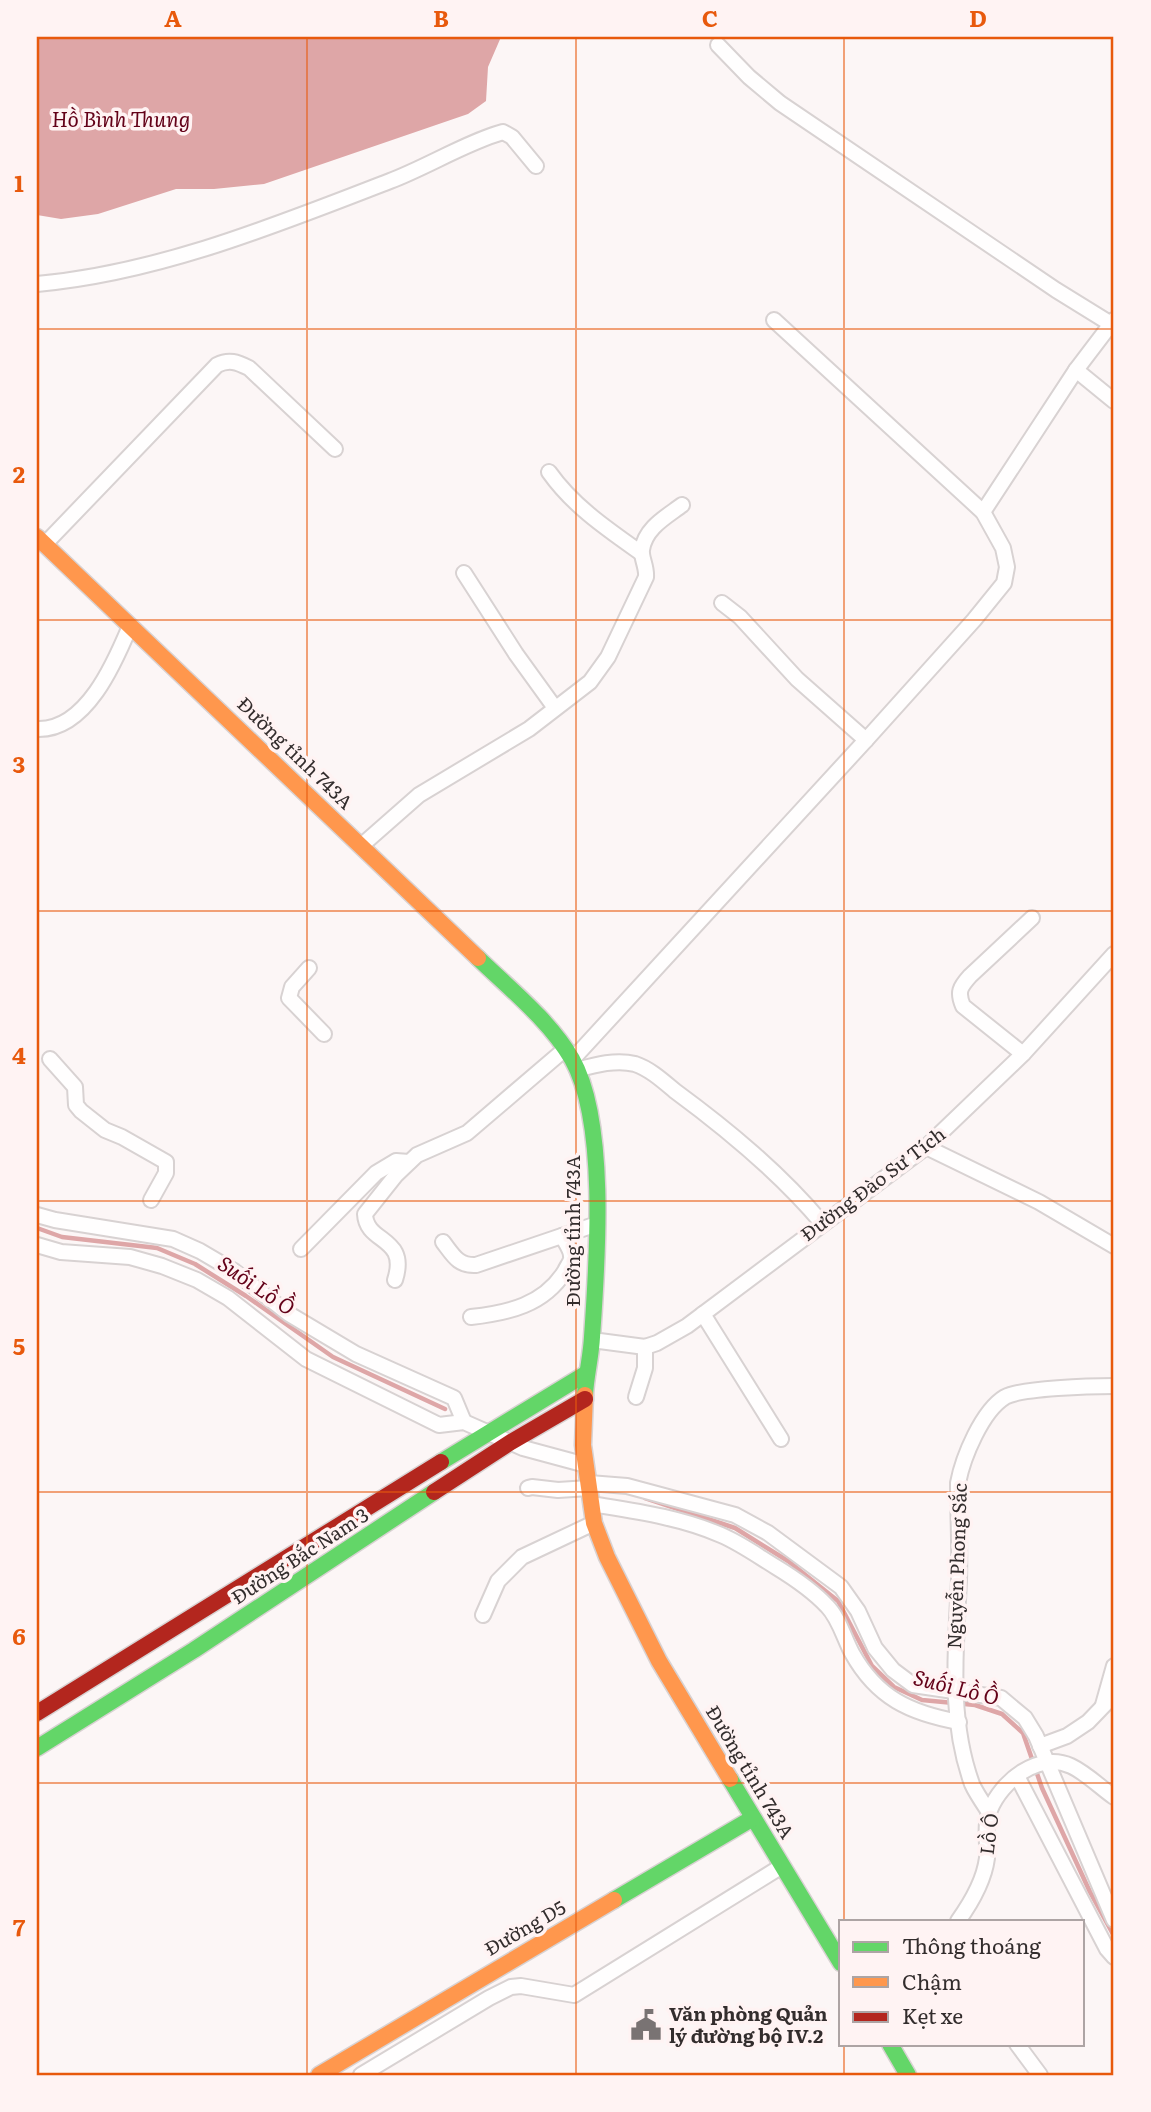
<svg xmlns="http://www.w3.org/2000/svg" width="1151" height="2112" viewBox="0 0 1151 2112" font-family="Literata,serif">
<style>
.water{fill:#dea6a7}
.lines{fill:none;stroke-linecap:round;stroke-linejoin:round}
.stream{stroke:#dea6a7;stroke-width:4.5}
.street-casing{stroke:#d8d2d2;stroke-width:18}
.fast-casing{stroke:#d8d2d2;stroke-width:19}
.slow-casing{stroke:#d8d2d2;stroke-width:19}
.jam-casing{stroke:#d8d2d2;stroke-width:19}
.street{stroke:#fffefe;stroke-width:14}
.fast{stroke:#63d668;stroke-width:16}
.slow{stroke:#ff974d;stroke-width:16}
.jam{stroke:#b3261e;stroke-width:16}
.grid{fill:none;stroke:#e8590c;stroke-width:2;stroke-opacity:0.55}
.labels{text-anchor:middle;stroke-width:7;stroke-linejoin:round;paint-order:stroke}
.street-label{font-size:19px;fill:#332d2d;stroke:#fff3f3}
.poi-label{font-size:19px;font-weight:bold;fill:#332d2d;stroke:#fff3f3;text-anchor:start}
.water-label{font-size:21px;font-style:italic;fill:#630118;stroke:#fff3f3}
.neatline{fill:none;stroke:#e8590c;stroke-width:2.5}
.grid-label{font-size:23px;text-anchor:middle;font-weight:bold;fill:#e8590c}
</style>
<rect width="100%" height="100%" fill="#fcf6f6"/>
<path class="water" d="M37,37H501L488,67L486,101L468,114L264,184L214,189H176L98,214L61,219L37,215Z"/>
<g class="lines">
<g class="stream">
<path d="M37,1228L62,1237L157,1248L195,1264L246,1296L333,1357L445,1409"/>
<path d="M645,1498L735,1528L788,1561L838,1601L872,1666L894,1687L922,1700L975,1705L1002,1714L1023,1733L1042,1788L1090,1892L1114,1936"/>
</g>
<defs>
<g id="street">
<path d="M718,45L749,77L780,103L1056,290L1111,324"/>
<path d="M37,284C159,273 276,225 390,181C427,167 467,142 503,132L512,137L536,166"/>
<path d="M1076,370L1114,401"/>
<path d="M549,472C573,506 607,529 641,553"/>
<path d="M983,512L1076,370L1114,320"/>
<path d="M45,544L217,365C229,359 237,362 249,368L335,449"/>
<path d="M464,573L516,654L555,708"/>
<path d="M722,603L740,617L797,679L866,740"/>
<path d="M37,729C86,731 115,662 130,626"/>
<path d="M361,846L419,795L529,729L590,682L608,657L646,577C647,567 641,558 642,550C645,528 666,517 682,505"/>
<path d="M309,968L292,987L289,998L324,1034"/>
<path d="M1023,1054L963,1006C957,992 960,987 970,976L1032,918"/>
<path d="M50,1059L75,1087L76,1105L81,1111L105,1130L122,1137L166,1162V1173L151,1200"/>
<path d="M572,1060L866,740L974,620L1004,583L1007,567L1003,548L983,512L774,320"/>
<path d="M577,1070C595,1065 616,1059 635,1064C650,1069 663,1081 675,1091C728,1130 779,1172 822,1223"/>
<path d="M926,1147L1039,1202L1114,1246"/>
<path d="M37,1215L55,1220L173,1239L200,1251L234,1271L289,1314L356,1354L454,1398L464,1422"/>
<path d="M443,1242C453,1255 458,1266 476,1265L597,1224"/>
<path d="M37,1245L61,1252L130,1257L162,1266L197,1280L228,1298L306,1359L439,1425L464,1422L523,1448L586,1465"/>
<path d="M301,1249L376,1173L396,1161L409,1162"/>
<path d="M395,1280C409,1236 366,1244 365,1214L396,1175L417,1155L467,1133L564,1050"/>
<path d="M703,1314L781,1439"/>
<path d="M471,1317C508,1313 544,1305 565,1271C567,1266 572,1261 571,1256C571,1250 565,1242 562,1236"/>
<path d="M592,1340L645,1347L657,1343L687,1326L926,1147L1023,1054L1114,954"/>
<path d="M636,1397L645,1368V1347"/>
<path d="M589,1483L627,1486L735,1515L768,1533L841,1587L858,1611L875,1648L893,1670L913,1685L1001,1698L1025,1718L1036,1736L1114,1920"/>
<path d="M528,1488L532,1487L558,1490L589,1488"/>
<path d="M591,1504C634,1511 680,1517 721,1535C740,1543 758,1556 776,1567C794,1578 813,1591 827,1606C839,1618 844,1638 852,1653C877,1698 910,1713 959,1722"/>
<path d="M483,1615L498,1581L522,1557L594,1523"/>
<path d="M1103,1705L1114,1666"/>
<path d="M1040,1746L1067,1736L1088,1722L1114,1695"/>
<path d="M1017,1776L1107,1949L1114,1957"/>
<path d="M989,1812C983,1803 976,1793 972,1784C948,1718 956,1648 959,1580C960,1548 958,1515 958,1483C963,1457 982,1411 1005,1397C1021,1388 1093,1386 1114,1386"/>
<path d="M958,1921C971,1903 984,1881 987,1858C988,1843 984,1825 990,1810C1001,1782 1038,1751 1071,1766C1086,1773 1100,1787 1114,1797"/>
<path d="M1017,2044L1040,2075"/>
<path d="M361,2075L489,1998L511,1987L521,1986L574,1995L782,1866"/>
</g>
<g id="fast">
<path d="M478,958C510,989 549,1020 572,1059C608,1123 597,1264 592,1337C591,1357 586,1375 585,1395"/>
<path d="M441,1462L587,1373"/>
<path d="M37,1748L194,1650L434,1492"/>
<path d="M730,1779L841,1963"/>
<path d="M614,1900L753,1818"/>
<path d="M890,2044L908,2075"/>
</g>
<g id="slow">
<path d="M37,537L478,958"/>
<path d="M585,1395L583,1445L594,1523L607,1557L659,1661L730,1779"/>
<path d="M319,2075L614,1900"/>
</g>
<g id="jam">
<path d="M434,1492L511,1442L585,1399"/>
<path d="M37,1713L441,1462"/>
</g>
</defs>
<use href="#street" class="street-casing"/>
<use href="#fast" class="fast-casing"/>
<use href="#slow" class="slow-casing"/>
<use href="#jam" class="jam-casing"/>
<use href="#street" class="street"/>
<use href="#fast" class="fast"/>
<use href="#slow" class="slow"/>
<use href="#jam" class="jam"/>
</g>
<path class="grid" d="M307,37V2075M576,37V2075M844,37V1921M37,329H1114M37,620H1114M37,911H1114M37,1201H1114M37,1492H1114M37,1783H1114M844,2044V2075"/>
<defs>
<symbol id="civic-bare" viewBox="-9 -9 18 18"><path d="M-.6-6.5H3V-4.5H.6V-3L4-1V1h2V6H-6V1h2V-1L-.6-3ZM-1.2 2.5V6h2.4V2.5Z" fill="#797373" stroke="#fff3f3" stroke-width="2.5" paint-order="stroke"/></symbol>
</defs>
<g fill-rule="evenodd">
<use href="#civic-bare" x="624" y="2003" width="44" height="44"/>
</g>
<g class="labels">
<g class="street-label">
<text transform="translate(295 753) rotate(44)" y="7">Đường tỉnh 743A</text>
<text transform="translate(873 1184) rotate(-37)" y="7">Đường Đào Sư Tích</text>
<text transform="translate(573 1231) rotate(-90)" y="7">Đường tỉnh 743A</text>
<text transform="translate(300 1556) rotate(-33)" y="7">Đường Bắc Nam 3</text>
<text transform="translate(957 1566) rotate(-88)" y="7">Nguyễn Phong Sắc</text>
<text transform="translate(750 1772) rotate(59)" y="7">Đường tỉnh 743A</text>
<text transform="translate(989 1834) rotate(-83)" y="7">Lồ Ô</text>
<text transform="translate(525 1928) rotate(-30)" y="7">Đường D5</text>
</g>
<g class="poi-label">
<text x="669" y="2021">Văn phòng Quản<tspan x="669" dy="22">lý đường bộ IV.2</tspan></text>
</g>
<g class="water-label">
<text x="121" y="127">Hồ Bình Thung</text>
<text transform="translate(256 1286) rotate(34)" y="7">Suối Lồ Ồ</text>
<text transform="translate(956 1688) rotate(14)" y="7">Suối Lồ Ồ</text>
</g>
</g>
<rect width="1151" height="2112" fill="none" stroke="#fff3f3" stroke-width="77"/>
<rect x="839" y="1920" width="245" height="126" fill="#fff3f3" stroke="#ada4a4" stroke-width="2"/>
<rect x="853" y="1942" width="35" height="10" fill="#63d668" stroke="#ada4a4" stroke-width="2"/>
<text x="902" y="1954" font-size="21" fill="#332d2d">Thông thoáng</text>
<rect x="853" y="1977" width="35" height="10" fill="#ff974d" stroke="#ada4a4" stroke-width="2"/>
<text x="902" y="1990" font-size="21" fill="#332d2d">Chậm</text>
<rect x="853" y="2012" width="35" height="10" fill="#b3261e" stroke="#ada4a4" stroke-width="2"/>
<text x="902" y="2024" font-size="21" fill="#332d2d">Kẹt xe</text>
<rect x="38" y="38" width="1074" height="2036" class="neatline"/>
<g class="grid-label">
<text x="173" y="27">A</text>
<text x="441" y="27">B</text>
<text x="710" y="27">C</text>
<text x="978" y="27">D</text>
<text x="19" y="192">1</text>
<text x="19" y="483">2</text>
<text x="19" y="773">3</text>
<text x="19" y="1064">4</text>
<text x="19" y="1355">5</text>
<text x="19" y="1645">6</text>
<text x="19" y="1936">7</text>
</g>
</svg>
